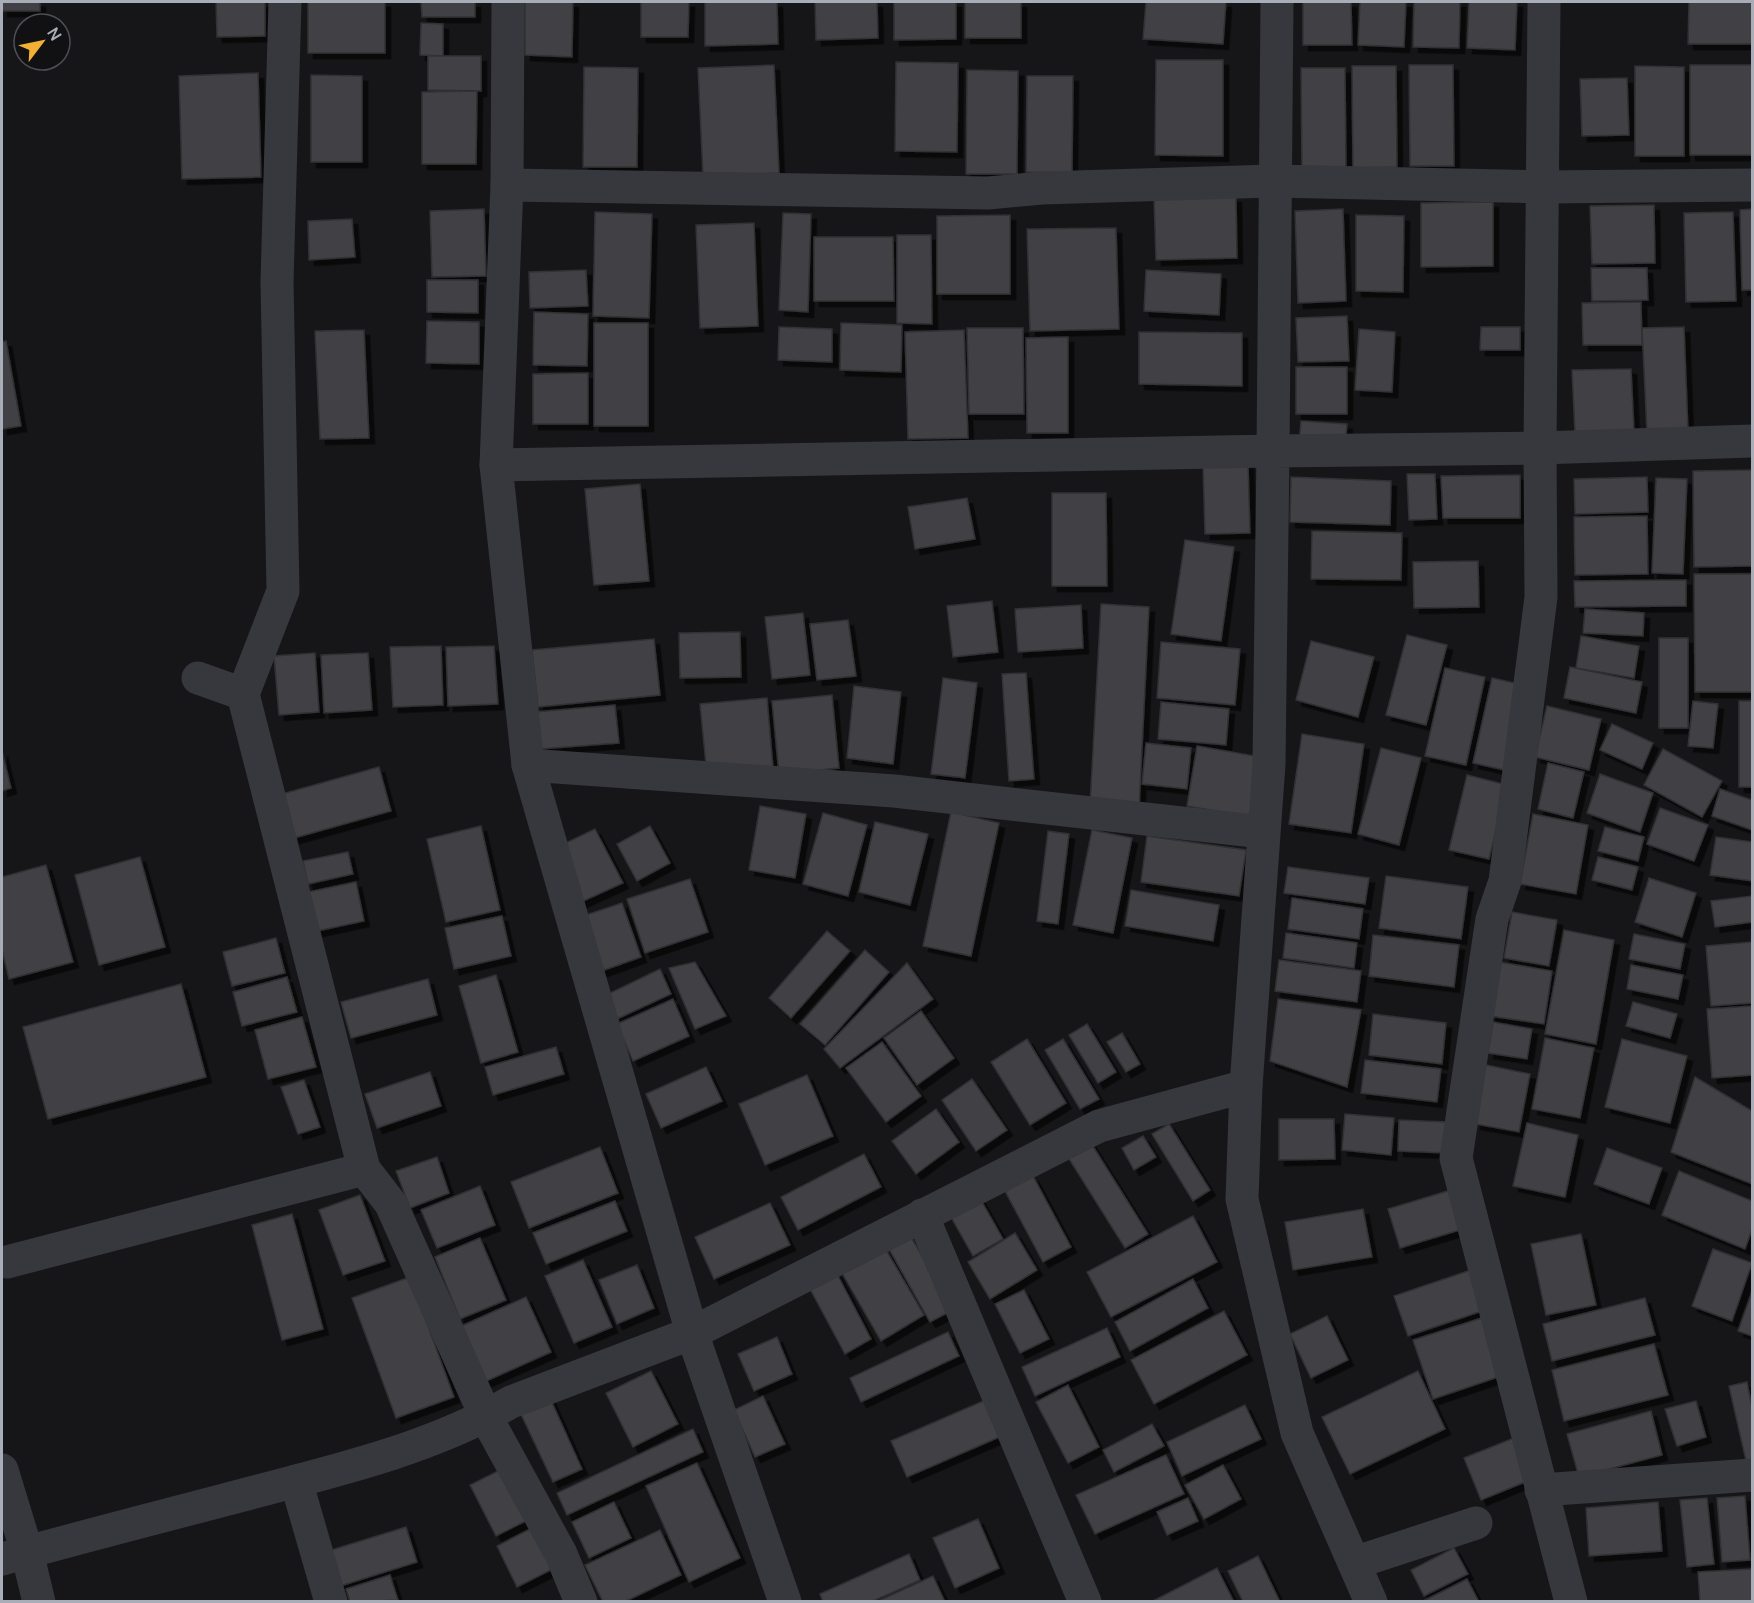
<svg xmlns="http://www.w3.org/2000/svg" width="1754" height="1603" viewBox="0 0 1754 1603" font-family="Manrope,sans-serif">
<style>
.building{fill:#404145;stroke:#303034;stroke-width:1.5;filter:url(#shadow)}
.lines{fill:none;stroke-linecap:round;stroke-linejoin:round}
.minor{stroke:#37383d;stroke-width:33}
</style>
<defs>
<filter id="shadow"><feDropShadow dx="5.5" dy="5.5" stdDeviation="0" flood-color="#0009"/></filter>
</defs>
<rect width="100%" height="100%" fill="#161618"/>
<g class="building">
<rect x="2" y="2" width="38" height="9"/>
<path d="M216,2H265V36L217,37Z"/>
<rect x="308" y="2" width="77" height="51"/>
<path d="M421,2H475V17H422Z"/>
<path d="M525,2H573L572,57L525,55Z"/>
<path d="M641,2H689L688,37H641Z"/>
<path d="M705,2H777L778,44L705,46Z"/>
<path d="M815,2H877L878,38L816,40Z"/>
<path d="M894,2H956V39L894,40Z"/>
<rect x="965" y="2" width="56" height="36"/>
<path d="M1146,2H1226L1223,44L1143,39Z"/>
<path d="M1303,2H1351L1352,45H1303Z"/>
<path d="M1360,2H1406L1404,47L1358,45Z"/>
<path d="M1414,2H1460L1459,48L1413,47Z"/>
<path d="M1469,2H1517L1515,50L1467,48Z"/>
<path d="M1689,2H1752V44H1688Z"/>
<path d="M421,23L443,24V56L420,55Z"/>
<path d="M428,56H481V91L428,90Z"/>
<path d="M1156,60H1223V156L1155,155Z"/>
<path d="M896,62L958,63L957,152L895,151Z"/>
<path d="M774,65L779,173L703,176L698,68Z"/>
<path d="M1409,65H1453L1454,166H1410Z"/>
<rect x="1690" y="65" width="62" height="90"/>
<path d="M1352,66H1396L1397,167L1353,168Z"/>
<path d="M1635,66L1684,67V156H1635Z"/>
<path d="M584,67L638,68L637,167H583Z"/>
<path d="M1301,68H1345L1346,169H1302Z"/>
<path d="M967,70L1018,71L1017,174H966Z"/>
<path d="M258,73L261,177L182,179L179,76Z"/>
<path d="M311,75L362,76V162H311Z"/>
<path d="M1027,76H1073L1072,173L1026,172Z"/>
<path d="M1627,78L1629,135L1582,136L1580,79Z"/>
<path d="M477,91L476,164H422V92Z"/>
<path d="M1236,197L1237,258L1156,260L1154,198Z"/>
<path d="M1493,202V266L1421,267V203Z"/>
<path d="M1654,205L1655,263L1592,264L1590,206Z"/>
<path d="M484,209L486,276L432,277L430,211Z"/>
<path d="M1343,209L1346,301L1298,303L1295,211Z"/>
<path d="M1752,209V290H1742L1740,210Z"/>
<path d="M595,212L652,214L649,318L593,316Z"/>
<path d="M1733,212L1736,301L1686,302L1684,213Z"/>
<path d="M783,213L811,214L808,312L779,310Z"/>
<path d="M1010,215V294H937V216Z"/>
<path d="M1356,215L1404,216L1403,292L1356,291Z"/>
<path d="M352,219L355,257L309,260L308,221Z"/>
<path d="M754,223L758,326L700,328L696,225Z"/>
<path d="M1116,228L1119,329L1030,331L1027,229Z"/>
<path d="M897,235H931L932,324L897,323Z"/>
<path d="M814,237H893L894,301H814Z"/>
<path d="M1591,268H1647L1648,300L1592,301Z"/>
<path d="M586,270L588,306L530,308L529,272Z"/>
<path d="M1146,270L1221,274L1219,315L1144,311Z"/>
<path d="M427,280H478V313L427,312Z"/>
<path d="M1641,302L1642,345H1583L1582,303Z"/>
<path d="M534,312L588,314L587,366L533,365Z"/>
<path d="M1347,316L1349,361L1298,362L1296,318Z"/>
<path d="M427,321L479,322V364L426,363Z"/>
<rect x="594" y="323" width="54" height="103"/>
<path d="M841,323L902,325L901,372L840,370Z"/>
<path d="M779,327L832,329V362L778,360Z"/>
<path d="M1481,327H1520V350H1480Z"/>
<path d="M1684,327L1688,431L1647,432L1642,328Z"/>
<path d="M967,328H1023L1024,414H969Z"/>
<path d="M1359,329L1395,332L1392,392L1355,390Z"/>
<path d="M364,330L369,438L320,439L315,331Z"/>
<path d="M964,330L968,438L908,439L905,332Z"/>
<path d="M1139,332L1242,333V386L1139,384Z"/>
<path d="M1068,337V433H1027L1026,338Z"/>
<path d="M6,341L21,426L2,429V342Z"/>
<rect x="1296" y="367" width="51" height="47"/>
<path d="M1631,369L1634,431L1575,433L1572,370Z"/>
<path d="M588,373V424H533V374Z"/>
<path d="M1301,421L1347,424L1345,446L1299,443Z"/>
<path d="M1248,463L1250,533L1205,534L1203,464Z"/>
<path d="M1752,470V566L1694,567L1693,471Z"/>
<path d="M1407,474H1435L1437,519L1409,520Z"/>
<path d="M1520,475V518H1443L1441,476Z"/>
<path d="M1291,477L1391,481L1390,525L1290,522Z"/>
<path d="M1647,477L1648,512L1575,514L1574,479Z"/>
<path d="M1656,478L1687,479L1683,574L1652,573Z"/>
<path d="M640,484L649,581L594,585L585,489Z"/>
<path d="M1052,493H1106L1107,586H1052Z"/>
<path d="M967,498L975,539L915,549L908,507Z"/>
<path d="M1647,516L1648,574L1575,575L1574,517Z"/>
<path d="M1312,531L1402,533L1401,580L1311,579Z"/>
<path d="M1185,540L1234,547L1221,641L1171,634Z"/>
<path d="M1478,561L1479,607L1414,608L1413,562Z"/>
<path d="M1694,574H1752V692H1695Z"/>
<path d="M1686,580V606L1575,607L1574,581Z"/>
<path d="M992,601L998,652L953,657L947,606Z"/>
<path d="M1101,604L1149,607L1139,809L1090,806Z"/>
<path d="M1081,605L1083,648L1018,652L1015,609Z"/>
<path d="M1585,609L1644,613L1643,636L1583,633Z"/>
<path d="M803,613L810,675L772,679L765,617Z"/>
<path d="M848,620L856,676L817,680L810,624Z"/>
<path d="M740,632L741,677L680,678L679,633Z"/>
<path d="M1407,635L1447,645L1426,725L1386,715Z"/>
<path d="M1581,636L1639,646L1634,678L1576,668Z"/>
<rect x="1659" y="638" width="29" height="90"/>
<path d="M654,639L660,695L538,707L532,650Z"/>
<path d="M1311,641L1374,657L1358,717L1296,700Z"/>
<path d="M1161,642L1240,649L1235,705L1157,698Z"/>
<path d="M441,646L443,705L393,707L390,647Z"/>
<path d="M494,646L498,704L448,706L446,647Z"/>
<path d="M315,653L319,712L279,715L274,656Z"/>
<path d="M368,653L372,710L324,713L321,655Z"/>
<path d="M1570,667L1642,682L1636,713L1564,698Z"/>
<path d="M1445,668L1485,677L1466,765L1425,756Z"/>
<path d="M1026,673L1034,779L1009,781L1002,674Z"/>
<path d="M943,678L977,683L965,778L931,774Z"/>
<path d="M1492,678L1528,686L1509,771L1473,763Z"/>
<path d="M854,686L901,692L893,764L847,758Z"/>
<path d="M832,695L839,768L779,774L772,701Z"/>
<path d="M767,698L773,768L707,775L700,704Z"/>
<path d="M1693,701L1718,704L1713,748L1688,746Z"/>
<rect x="1739" y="701" width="13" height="86"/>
<path d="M1161,702L1229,709L1226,745L1158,739Z"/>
<path d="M615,705L619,743L540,749L535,712Z"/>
<path d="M1547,706L1601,719L1589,770L1535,757Z"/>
<path d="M1612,724L1653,743L1642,769L1600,750Z"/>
<path d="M1302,734L1364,744L1351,833L1289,824Z"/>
<path d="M1146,743L1191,748L1187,789L1142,784Z"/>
<path d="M1197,746L1261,757L1251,817L1187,806Z"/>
<path d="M1381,748L1421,758L1399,845L1358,834Z"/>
<path d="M1663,749L1722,781L1702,817L1644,785Z"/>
<path d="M2,751L11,788L2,791Z"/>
<path d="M1548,763L1584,772L1573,818L1538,809Z"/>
<path d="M379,767L391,811L294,838L282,794Z"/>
<path d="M1600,774L1653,793L1640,832L1587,813Z"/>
<path d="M1467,775L1507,785L1489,859L1449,850Z"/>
<path d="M1720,789L1752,800V830L1712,816Z"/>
<path d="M760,806L806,814L795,878L749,870Z"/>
<path d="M1660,808L1708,825L1694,861L1647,844Z"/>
<path d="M951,812L999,823L971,956L923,946Z"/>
<path d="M823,813L867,825L848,896L803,884Z"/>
<path d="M1533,814L1588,825L1576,894L1520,884Z"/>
<path d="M875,822L928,834L910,905L859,892Z"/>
<path d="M481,826L500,910L446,922L427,839Z"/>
<path d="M650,826L670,863L637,881L617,844Z"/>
<path d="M1605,827L1644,837L1638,861L1598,851Z"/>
<path d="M595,829L623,883L579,903L553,849Z"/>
<path d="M1092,830L1132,838L1113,933L1073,925Z"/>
<path d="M1048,831L1069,834L1058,924L1037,921Z"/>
<path d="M1147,836L1246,850L1239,896L1141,882Z"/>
<path d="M1716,837L1752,842V881L1710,875Z"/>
<path d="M348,852L353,874L308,884L303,861Z"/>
<path d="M140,857L165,947L99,965L75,875Z"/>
<path d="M1598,857L1638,867L1632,890L1592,880Z"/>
<path d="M46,865L73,962L9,979L2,950V877Z"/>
<path d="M1288,867L1369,878L1365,904L1284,893Z"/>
<path d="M1386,876L1468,887L1461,939L1379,928Z"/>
<path d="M1649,878L1696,893L1682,937L1635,922Z"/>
<path d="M690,879L708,932L645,953L627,899Z"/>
<path d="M356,882L364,921L317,931L308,892Z"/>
<path d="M1131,890L1219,905L1213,941L1125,926Z"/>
<path d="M1752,896V922L1715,927L1711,901Z"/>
<path d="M1292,898L1363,909L1359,939L1288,929Z"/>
<path d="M622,903L641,957L596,973L577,918Z"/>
<path d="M1512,912L1557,920L1549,966L1504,958Z"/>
<path d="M502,916L511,956L454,969L445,928Z"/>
<path d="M1564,930L1614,940L1596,1044L1545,1034Z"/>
<path d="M827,931L850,951L791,1018L769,998Z"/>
<path d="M1286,933L1357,943L1354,968L1283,958Z"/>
<path d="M1634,934L1685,944L1680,969L1629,959Z"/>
<path d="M1373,935L1459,945L1454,987L1369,976Z"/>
<path d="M276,938L285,973L232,986L223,952Z"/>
<path d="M1752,942V1003L1711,1006L1706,946Z"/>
<path d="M865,950L889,972L825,1045L800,1024Z"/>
<path d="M1279,960L1361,971L1357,1002L1275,991Z"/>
<path d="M695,962L726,1016L695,1029L669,968Z"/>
<path d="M1499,962L1552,971L1544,1024L1490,1016Z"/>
<path d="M907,963L933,999L840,1068L824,1049Z"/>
<path d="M1631,965L1683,975L1678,999L1627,989Z"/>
<path d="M660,969L671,994L617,1019L606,995Z"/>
<path d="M496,975L518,1052L481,1063L459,986Z"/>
<path d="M287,977L297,1012L242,1026L233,992Z"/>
<path d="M428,979L437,1015L351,1038L341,1002Z"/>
<path d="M181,984L206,1077L48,1119L23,1027Z"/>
<path d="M673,999L689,1036L633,1061L617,1024Z"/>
<path d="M1278,999L1361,1010L1347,1087L1270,1061Z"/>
<path d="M1633,1002L1677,1014L1670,1038L1626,1026Z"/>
<path d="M1752,1006V1075L1712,1078L1707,1009Z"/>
<path d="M921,1011L954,1058L917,1085L884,1038Z"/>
<path d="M1373,1014L1446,1023L1442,1064L1369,1055Z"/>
<path d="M302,1017L316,1067L268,1079L255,1030Z"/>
<path d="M1493,1022L1532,1029L1527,1059L1488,1053Z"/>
<path d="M1087,1024L1116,1072L1098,1083L1069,1035Z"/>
<path d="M1122,1033L1140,1064L1126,1072L1107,1042Z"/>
<path d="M1545,1038L1594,1048L1580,1118L1532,1109Z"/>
<path d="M1027,1039L1066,1103L1030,1125L991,1062Z"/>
<path d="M1063,1039L1099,1099L1080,1109L1045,1050Z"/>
<path d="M1622,1039L1687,1056L1670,1123L1605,1107Z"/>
<path d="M882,1042L921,1096L886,1122L846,1068Z"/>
<path d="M556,1047L564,1074L493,1095L485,1067Z"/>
<path d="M1365,1060L1441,1069L1437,1102L1361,1093Z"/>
<path d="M1486,1065L1530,1074L1519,1132L1475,1124Z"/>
<path d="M706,1067L722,1101L661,1128L646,1094Z"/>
<path d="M430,1072L441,1106L377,1128L365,1094Z"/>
<path d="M807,1075L833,1136L765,1165L739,1104Z"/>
<path d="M1695,1077L1752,1111V1184L1671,1152Z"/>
<path d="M972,1079L1007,1130L976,1151L942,1100Z"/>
<path d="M304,1080L320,1127L298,1134L281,1087Z"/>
<path d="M936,1109L959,1142L916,1174L892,1141Z"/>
<path d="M1345,1114L1394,1118L1391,1155L1342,1150Z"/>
<path d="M1279,1119H1334L1335,1159L1279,1160Z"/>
<path d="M1399,1120L1447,1122L1446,1153L1398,1151Z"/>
<path d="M1527,1123L1578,1135L1565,1197L1513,1186Z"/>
<path d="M1169,1124L1210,1190L1193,1201L1152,1134Z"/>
<path d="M1143,1136L1156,1157L1134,1170L1122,1148Z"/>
<path d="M1089,1140L1148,1234L1125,1248L1066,1154Z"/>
<path d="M600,1147L618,1193L529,1228L511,1182Z"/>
<path d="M1607,1148L1662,1168L1649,1204L1594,1184Z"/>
<path d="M864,1154L881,1187L798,1230L781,1197Z"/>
<path d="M437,1157L449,1193L410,1208L396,1171Z"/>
<path d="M1679,1171L1752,1201V1229L1745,1249L1662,1215Z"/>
<path d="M1033,1176L1071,1247L1043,1262L1005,1191Z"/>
<path d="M480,1186L495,1225L437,1248L421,1210Z"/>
<path d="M1461,1187L1473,1226L1400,1248L1388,1209Z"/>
<path d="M977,1193L1003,1239L973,1256L947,1210Z"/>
<path d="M360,1195L385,1261L343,1275L319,1210Z"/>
<path d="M615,1201L627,1231L546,1264L533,1233Z"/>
<path d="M770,1203L790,1245L714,1279L695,1237Z"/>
<path d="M1363,1209L1372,1257L1293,1270L1285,1222Z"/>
<path d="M292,1214L323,1329L282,1340L252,1225Z"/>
<path d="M1193,1216L1217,1262L1111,1317L1087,1272Z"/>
<path d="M1015,1233L1037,1270L990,1299L968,1262Z"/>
<path d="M1581,1234L1596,1305L1546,1315L1531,1244Z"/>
<path d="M911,1237L953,1310L930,1322L889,1249Z"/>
<path d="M480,1238L506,1300L460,1319L435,1257Z"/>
<path d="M885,1248L924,1315L881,1341L842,1273Z"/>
<path d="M1713,1249L1752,1263L1732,1321L1692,1306Z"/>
<path d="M583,1260L612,1327L574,1343L545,1276Z"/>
<path d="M637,1265L654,1308L617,1324L599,1280Z"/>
<path d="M1471,1270L1485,1310L1408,1336L1394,1296Z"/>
<path d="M836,1272L871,1339L845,1354L809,1287Z"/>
<path d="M410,1277L454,1397L396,1418L352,1298Z"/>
<path d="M1193,1279L1208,1308L1130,1351L1115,1322Z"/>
<path d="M1024,1290L1049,1339L1020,1353L995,1304Z"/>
<path d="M1752,1292V1336L1738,1331Z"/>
<path d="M526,1297L551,1352L482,1383L457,1328Z"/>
<path d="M1645,1298L1655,1335L1552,1361L1543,1324Z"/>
<path d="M1224,1311L1247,1355L1154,1404L1131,1360Z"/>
<path d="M1491,1315L1510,1373L1433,1399L1413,1340Z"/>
<path d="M1327,1316L1348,1360L1311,1378L1290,1334Z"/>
<path d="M1107,1328L1120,1357L1035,1396L1022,1367Z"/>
<path d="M948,1332L959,1356L861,1402L850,1378Z"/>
<path d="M777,1337L792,1374L754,1391L738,1354Z"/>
<path d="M1654,1344L1668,1395L1564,1421L1552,1370Z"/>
<path d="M651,1371L678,1424L633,1447L606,1393Z"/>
<path d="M1418,1371L1445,1429L1350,1474L1322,1417Z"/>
<path d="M1747,1382L1752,1408V1464L1747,1465L1729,1386Z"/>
<path d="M1068,1385L1099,1447L1068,1463L1036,1402Z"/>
<path d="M763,1396L785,1444L755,1457L734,1410Z"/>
<path d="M550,1398L582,1469L553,1482L520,1412Z"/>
<path d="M988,1399L1004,1435L907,1477L891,1441Z"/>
<path d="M1696,1401L1706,1437L1677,1446L1665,1409Z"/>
<path d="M1245,1405L1261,1439L1182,1476L1167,1442Z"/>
<path d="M1651,1411L1662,1455L1579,1477L1567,1434Z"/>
<path d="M1152,1424L1164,1446L1114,1472L1103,1450Z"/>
<path d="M693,1429L703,1452L567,1515L557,1493Z"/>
<path d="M1519,1436L1535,1478L1481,1500L1464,1458Z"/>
<path d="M1166,1455L1184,1494L1095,1534L1076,1495Z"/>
<path d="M697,1463L740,1558L689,1582L646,1486Z"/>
<path d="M510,1465L536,1516L496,1536L470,1485Z"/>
<path d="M1223,1465L1241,1499L1204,1519L1185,1485Z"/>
<path d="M1745,1496L1750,1560L1722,1562L1717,1498Z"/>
<path d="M1188,1498L1198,1521L1167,1535L1157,1512Z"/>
<path d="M1707,1498L1714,1564L1687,1567L1680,1500Z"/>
<path d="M614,1502L631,1538L589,1558L572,1522Z"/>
<path d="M1658,1502L1662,1551L1589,1556L1586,1508Z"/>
<path d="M978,1519L999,1568L955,1588L933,1538Z"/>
<path d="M536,1526L557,1567L517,1587L497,1546Z"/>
<path d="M406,1527L417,1562L337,1587L325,1552Z"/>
<path d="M660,1530L681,1575L624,1602H603L585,1565Z"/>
<path d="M1454,1548L1468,1574L1424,1596L1411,1570Z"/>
<path d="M909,1554L920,1580L871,1602H823L820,1594Z"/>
<path d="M1258,1556L1280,1602H1243L1228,1571Z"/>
<path d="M1217,1568L1234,1602H1151Z"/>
<path d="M1752,1569V1602H1700L1698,1572Z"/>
<path d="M390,1575L398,1600L350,1602L346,1589Z"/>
<path d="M933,1576L945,1602H876Z"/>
<path d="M1467,1579L1479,1602L1423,1601Z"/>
</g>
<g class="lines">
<g class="minor">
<path d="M1277,2L1273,451L496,465L528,765L692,1333L1099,1126L1246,1086L1242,1199L1297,1433L1371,1602"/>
<path d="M1544,2L1540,448L1541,597L1505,881L1492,919L1456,1158L1571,1602"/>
<path d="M507,185L988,193L1042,188L1275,181L1543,187L1752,185"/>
<path d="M496,465L507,185L508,2"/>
<path d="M198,678L243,694L364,1169L391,1204L486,1417L561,1554L581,1602"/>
<path d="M243,694L283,591L277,282L285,2"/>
<path d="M528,765L894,791L1263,832"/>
<path d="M1246,1086L1269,764L1273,451L1540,448L1752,441"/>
<path d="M922,1215L1085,1602"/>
<path d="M7,1262L364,1169"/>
<path d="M2,1470L27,1552L39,1602"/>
<path d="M296,1481L331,1602"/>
<path d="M1541,1490L1752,1475"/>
<path d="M2,1559C88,1535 175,1513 262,1490C347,1468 435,1446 511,1402L692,1333L785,1602"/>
<path d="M1354,1563L1476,1523"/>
</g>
</g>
<rect width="1754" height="1603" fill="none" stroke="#a8adb8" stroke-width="6"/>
<g transform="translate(42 42) rotate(58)"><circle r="28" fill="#111113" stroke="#4d4f55" stroke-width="1.5"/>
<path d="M0-4.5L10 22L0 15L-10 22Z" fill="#f2b134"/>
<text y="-9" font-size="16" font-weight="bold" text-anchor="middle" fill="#a8adb8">N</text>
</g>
</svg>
